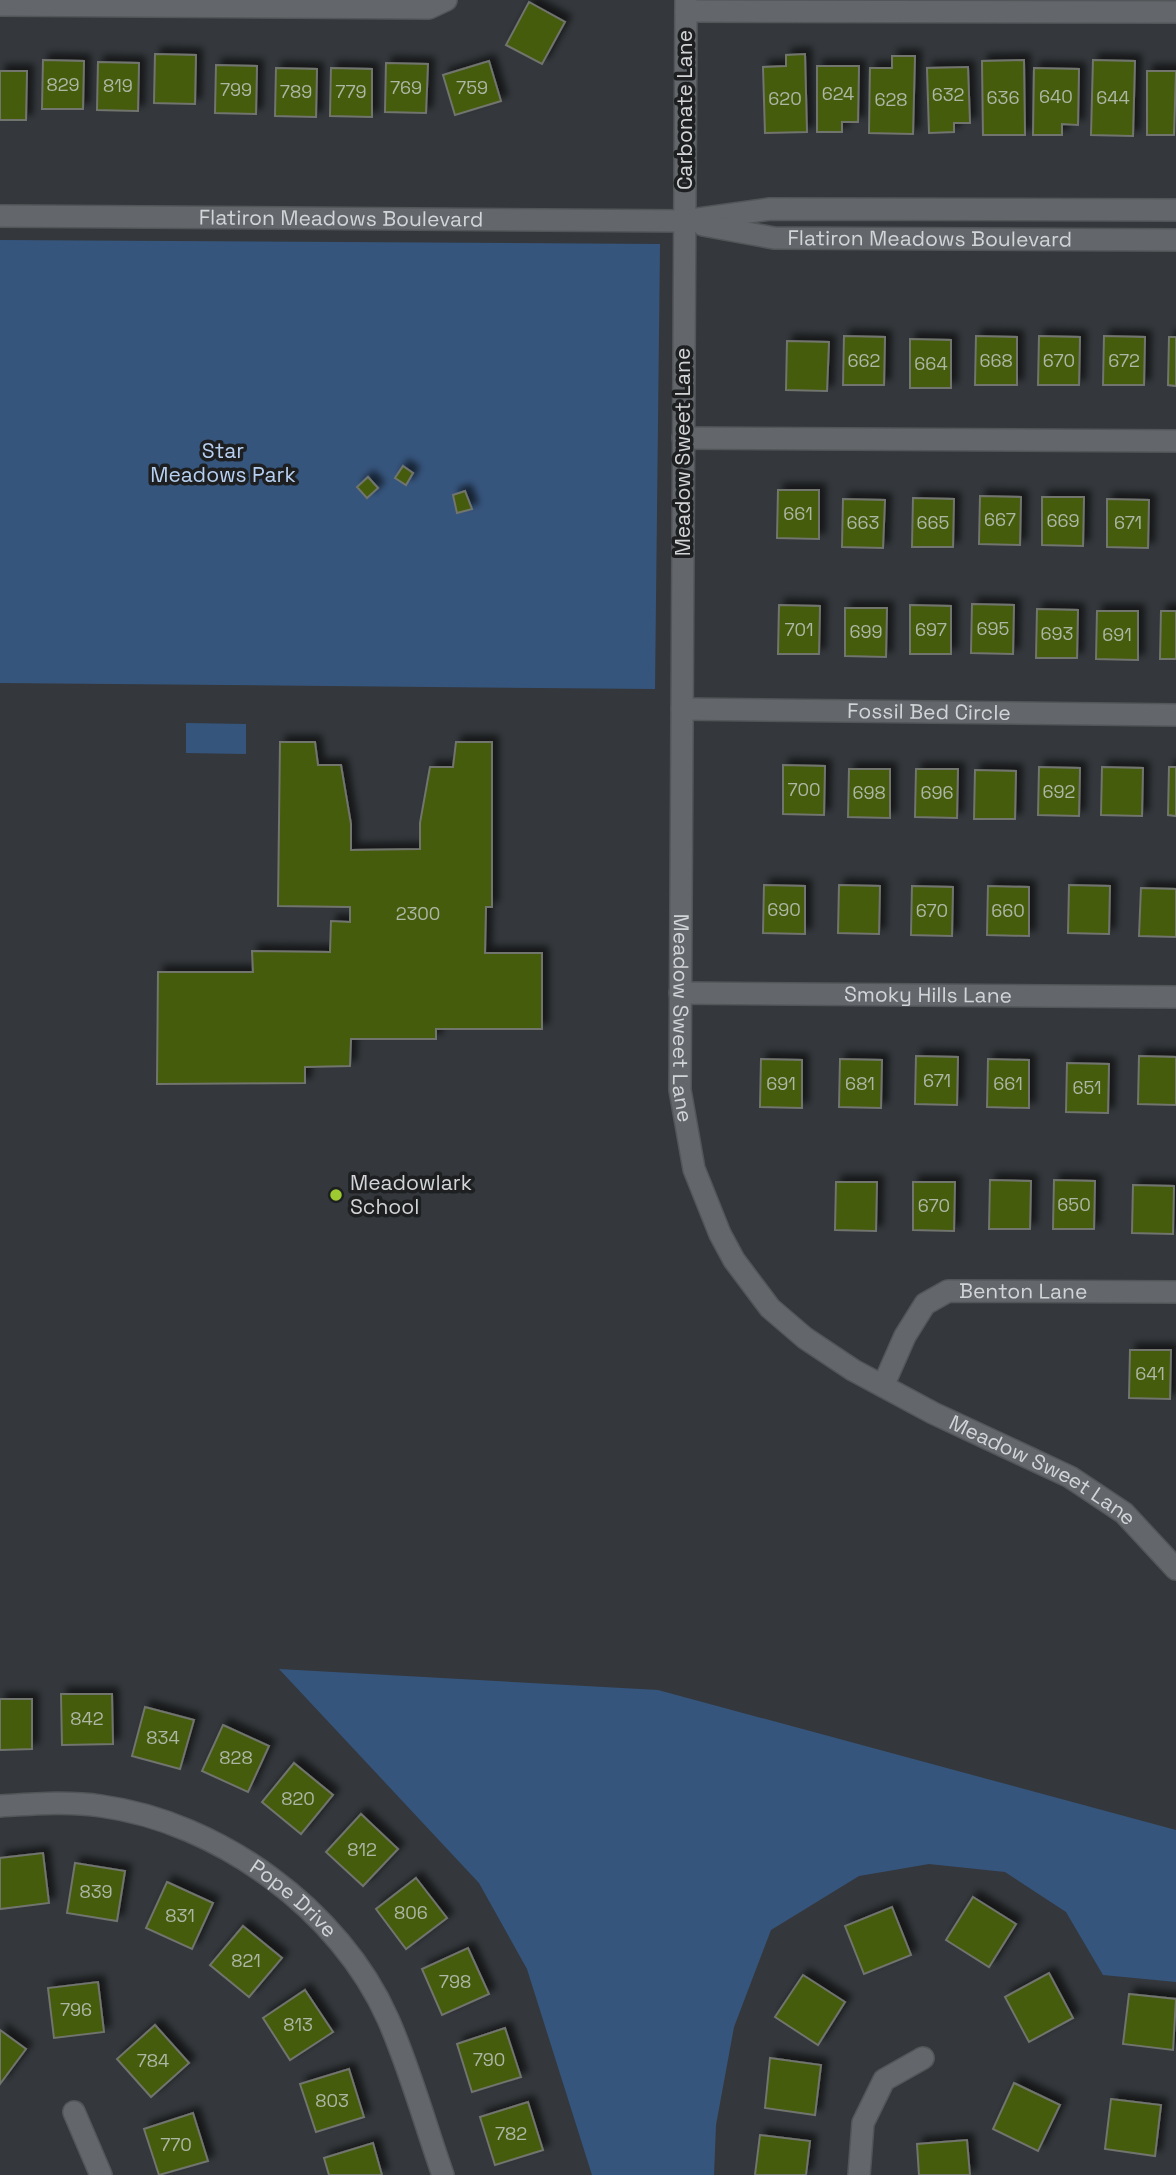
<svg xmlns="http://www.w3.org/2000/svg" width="1176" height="2175" viewBox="0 0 1176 2175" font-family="'Space Grotesk',sans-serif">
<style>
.green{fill:#36557d}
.building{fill:#445b09;stroke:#71746e;stroke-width:2;filter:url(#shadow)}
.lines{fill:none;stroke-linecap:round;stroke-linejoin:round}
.minor-casing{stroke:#535659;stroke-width:24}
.minor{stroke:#63676c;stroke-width:21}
.poi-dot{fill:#9dca30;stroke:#1d1f21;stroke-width:2.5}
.labels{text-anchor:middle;stroke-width:7;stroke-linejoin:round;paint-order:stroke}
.number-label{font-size:18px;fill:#aeb6a4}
.street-label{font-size:21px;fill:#d2d5d7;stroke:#1d1f21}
.park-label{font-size:21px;fill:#b7d0f1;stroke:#1d1f21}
.poi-label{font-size:21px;fill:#d2d5d7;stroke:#1d1f21;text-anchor:start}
</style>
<defs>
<filter id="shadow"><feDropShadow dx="6" dy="-6" stdDeviation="3.5" flood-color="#0009"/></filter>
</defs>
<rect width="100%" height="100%" fill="#34383c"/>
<g class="green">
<path d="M0,240L660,244L655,689L0,683Z"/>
<path d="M186,723L246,724V754L186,753Z"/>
<path d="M279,1669L658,1690L1176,1830V1982L1103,1975L1066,1912L1005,1872L929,1864L859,1876L771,1930L734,2027L716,2125L714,2175H592L527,1969L479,1883Z"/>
</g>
<g class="building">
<path d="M529,2L565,22L542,64L506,45Z"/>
<path d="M155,54L196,55L195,104L154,103Z"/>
<path d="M805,54L807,132L765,133L763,67L786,66V55Z"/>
<path d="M892,56H915L913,134L869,133L870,68H892Z"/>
<path d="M43,60L84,61L83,109H42Z"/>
<path d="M1024,60L1025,135H983L982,61Z"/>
<path d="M1093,60L1135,61L1133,136L1091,135Z"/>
<path d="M489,61L501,101L455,115L443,75Z"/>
<path d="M98,62L139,63L138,111L97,110Z"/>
<path d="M386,63L428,64L426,113L385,112Z"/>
<path d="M216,65L257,66L256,114L215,113Z"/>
<path d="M817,66H859L858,122H842V132H817Z"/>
<path d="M968,67L970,123H954V132L929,133L927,68Z"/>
<path d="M276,68L317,69L316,117L275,116Z"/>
<path d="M331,68L372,69V117L330,116Z"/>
<path d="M1034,68L1079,69L1078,125L1062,124V135H1033Z"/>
<path d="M0,71H27L26,120H0Z"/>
<path d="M1147,71H1176L1174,135H1147Z"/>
<path d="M844,336L885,337L884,385H843Z"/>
<path d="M976,336L1017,337V385H975Z"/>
<path d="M1039,336L1080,337L1079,385H1038Z"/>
<path d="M1104,336L1145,337L1144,385H1103Z"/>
<path d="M1169,337H1176V386L1168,385Z"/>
<path d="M910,339L951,340V388H910Z"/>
<path d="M787,341L829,342L827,391L786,390Z"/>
<path d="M403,466L413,473L406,485L395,478Z"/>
<path d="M368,477L378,488L367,498L357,487Z"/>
<path d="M778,490H819V539L777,538Z"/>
<path d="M465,491L472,509L457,513L453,495Z"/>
<path d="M980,496L1021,497L1020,545L979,544Z"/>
<path d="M1042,497H1084L1083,546L1042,545Z"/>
<path d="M913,498L954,499L953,547H912Z"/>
<path d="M843,499L885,500L883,548L842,547Z"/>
<path d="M1107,499L1149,500L1148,548L1107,547Z"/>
<path d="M972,604L1014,605L1013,654L971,653Z"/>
<path d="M779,605L820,606L819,654H778Z"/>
<path d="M910,605L951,606V654H910Z"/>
<path d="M845,608H887L886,657L845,656Z"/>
<path d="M1037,609L1078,610L1077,658H1036Z"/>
<path d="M1097,611H1138V660L1096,659Z"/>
<path d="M1161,611H1176V659H1160Z"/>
<path d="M280,742H315L318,765H341L351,824V850L420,849V823L430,767H453L456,742H492V907H486L485,953H542V1029H436V1039H351L350,1066L305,1067V1083L157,1084L158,972H253L252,951L330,952L331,921L350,922V907L278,906Z"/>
<path d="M783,765L825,766L824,815L783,814Z"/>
<path d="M1039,767L1080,768L1079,816L1038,815Z"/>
<path d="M1102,767L1143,768L1142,816L1101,815Z"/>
<path d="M1169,767H1176V816L1168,815Z"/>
<path d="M849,769H890V818L848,817Z"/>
<path d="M916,769H958L957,818L915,817Z"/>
<path d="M975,770L1016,771L1015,819H974Z"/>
<path d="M764,885L805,886V934L763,933Z"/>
<path d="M839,885L880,886L879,934L838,933Z"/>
<path d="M1069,885L1110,886L1109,934L1068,933Z"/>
<path d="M912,886L953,887L952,936L911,935Z"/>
<path d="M988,886L1029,887V936L987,935Z"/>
<path d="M1141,888L1176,889V937L1139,936Z"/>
<path d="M916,1056L958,1057L957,1105L915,1104Z"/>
<path d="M1139,1056L1176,1057V1105L1138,1104Z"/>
<path d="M761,1059L802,1060V1108L760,1107Z"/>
<path d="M840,1059L882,1060L881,1108L839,1107Z"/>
<path d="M988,1059L1029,1060V1108L987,1107Z"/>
<path d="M1067,1063L1109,1064L1108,1113L1066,1112Z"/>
<path d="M990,1180L1031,1181L1030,1229H989Z"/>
<path d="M1054,1180L1095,1181L1094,1229H1053Z"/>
<path d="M836,1182H877L876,1231L835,1230Z"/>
<path d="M913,1182H955L954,1231L913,1230Z"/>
<path d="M1133,1185L1174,1186L1173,1234L1132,1233Z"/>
<path d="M1130,1350H1171L1170,1399L1129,1398Z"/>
<path d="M61,1694H112L113,1744L62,1745Z"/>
<path d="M0,1699H32V1749L0,1750Z"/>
<path d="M145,1707L194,1720L180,1769L132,1756Z"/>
<path d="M223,1725L269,1746L248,1792L202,1771Z"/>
<path d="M294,1763L333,1795L301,1834L262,1802Z"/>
<path d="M361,1814L398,1849L363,1886L326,1852Z"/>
<path d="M43,1853L49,1903L0,1909V1858Z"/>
<path d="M75,1863L125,1871L117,1921L67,1913Z"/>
<path d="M416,1878L447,1918L406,1949L376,1909Z"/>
<path d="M167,1882L213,1903L192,1949L146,1928Z"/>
<path d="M973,1897L1016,1924L989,1967L946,1940Z"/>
<path d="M892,1907L911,1955L864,1974L845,1926Z"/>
<path d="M243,1926L282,1958L249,1997L210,1965Z"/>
<path d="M468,1948L489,1994L442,2015L422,1969Z"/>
<path d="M1049,1973L1073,2018L1029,2042L1005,1997Z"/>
<path d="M803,1975L845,2002L818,2045L775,2017Z"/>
<path d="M98,1982L104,2032L54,2038L48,1988Z"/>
<path d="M305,1990L333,2032L290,2060L263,2018Z"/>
<path d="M1129,1994L1176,1999L1173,2050L1123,2044Z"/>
<path d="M155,2025L189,2063L151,2097L117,2059Z"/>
<path d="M505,2028L521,2077L472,2092L457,2044Z"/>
<path d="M0,2030L26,2049L0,2084Z"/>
<path d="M770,2058L821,2065L815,2115L765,2108Z"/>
<path d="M349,2069L364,2117L316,2132L300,2084Z"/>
<path d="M1014,2083L1060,2105L1038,2151L993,2129Z"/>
<path d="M1111,2099L1161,2105L1155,2156L1105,2149Z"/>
<path d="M528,2102L543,2150L495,2165L480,2117Z"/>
<path d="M193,2113L208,2161L159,2175L144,2129Z"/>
<path d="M760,2135L810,2141L806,2175H755Z"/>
<path d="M967,2140L970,2175H919L917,2144Z"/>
<path d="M373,2143L382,2175H329L324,2158Z"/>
</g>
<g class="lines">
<defs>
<g id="minor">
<path id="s1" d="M686,0L680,1090L694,1169L720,1234L734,1260L770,1308L805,1338L853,1370L933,1413L1070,1477L1124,1513L1176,1569"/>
<path d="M0,5L429,8L446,0"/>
<path d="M686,11L1176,12"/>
<path id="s2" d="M0,216L684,221L770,209L1176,210"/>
<path id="s3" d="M703,225L774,238L1176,240"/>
<path d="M683,438L1176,441"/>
<path id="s4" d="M682,709L1176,715"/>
<path id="s5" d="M680,993L1176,997"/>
<path id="s6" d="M883,1386L905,1336L925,1304L948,1291L1176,1292"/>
<path id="s7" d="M0,1806C33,1804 68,1801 101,1806C219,1822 340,1910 388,2019C410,2069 425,2124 443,2175"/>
<path d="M74,2112L101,2175"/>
<path d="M859,2175L863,2123L884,2080L923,2058"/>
</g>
</defs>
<use href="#minor" class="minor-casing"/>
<use href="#minor" class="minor"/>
</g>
<circle class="poi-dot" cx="336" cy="1195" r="7"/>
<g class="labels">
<g class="number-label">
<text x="63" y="91">829</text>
<text x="118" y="92">819</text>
<text x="406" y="94">769</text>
<text x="472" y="94">759</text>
<text x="236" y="96">799</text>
<text x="296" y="98">789</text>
<text x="351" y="98">779</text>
<text x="838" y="100">624</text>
<text x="948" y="101">632</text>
<text x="1056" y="103">640</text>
<text x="1003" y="104">636</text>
<text x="1113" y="104">644</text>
<text x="785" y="105">620</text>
<text x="891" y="106">628</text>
<text x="864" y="367">662</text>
<text x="996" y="367">668</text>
<text x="1059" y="367">670</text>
<text x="1124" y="367">672</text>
<text x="931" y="370">664</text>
<text x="798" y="520">661</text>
<text x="1000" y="526">667</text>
<text x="1063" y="527">669</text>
<text x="863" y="529">663</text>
<text x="933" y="529">665</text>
<text x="1128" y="529">671</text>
<text x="993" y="635">695</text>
<text x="799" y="636">701</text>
<text x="931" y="636">697</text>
<text x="866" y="638">699</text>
<text x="1057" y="640">693</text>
<text x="1117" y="641">691</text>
<text x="804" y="796">700</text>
<text x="1059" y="798">692</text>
<text x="869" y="799">698</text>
<text x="937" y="799">696</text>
<text x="784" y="916">690</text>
<text x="932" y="917">670</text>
<text x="1008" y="917">660</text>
<text x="418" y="920">2300</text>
<text x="937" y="1087">671</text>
<text x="781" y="1090">691</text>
<text x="860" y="1090">681</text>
<text x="1008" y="1090">661</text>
<text x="1087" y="1094">651</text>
<text x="1074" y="1211">650</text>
<text x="934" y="1212">670</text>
<text x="1150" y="1380">641</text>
<text x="87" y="1725">842</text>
<text x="163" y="1744">834</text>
<text x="236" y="1764">828</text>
<text x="298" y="1805">820</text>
<text x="362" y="1856">812</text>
<text x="96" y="1898">839</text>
<text x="411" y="1919">806</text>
<text x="180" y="1922">831</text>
<text x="246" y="1967">821</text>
<text x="455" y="1988">798</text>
<text x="76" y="2016">796</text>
<text x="298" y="2031">813</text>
<text x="489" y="2066">790</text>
<text x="153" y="2067">784</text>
<text x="332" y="2107">803</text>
<text x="511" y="2140">782</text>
<text x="176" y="2151">770</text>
</g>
<g class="street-label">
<text transform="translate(685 110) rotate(-90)" y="7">Carbonate Lane</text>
<text dy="7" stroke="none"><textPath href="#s2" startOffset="341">Flatiron Meadows Boulevard</textPath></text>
<text dy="7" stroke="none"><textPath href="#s3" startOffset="228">Flatiron Meadows Boulevard</textPath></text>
<text transform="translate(683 452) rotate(-90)" y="7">Meadow Sweet Lane</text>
<text dy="7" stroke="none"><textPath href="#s4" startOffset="247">Fossil Bed Circle</textPath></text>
<text dy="7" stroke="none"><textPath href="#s5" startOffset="248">Smoky Hills Lane</textPath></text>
<text dy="7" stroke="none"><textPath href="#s1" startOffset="1018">Meadow Sweet Lane</textPath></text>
<text dy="7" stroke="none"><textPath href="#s6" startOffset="194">Benton Lane</textPath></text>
<text dy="7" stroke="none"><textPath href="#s1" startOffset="1648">Meadow Sweet Lane</textPath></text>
<text dy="7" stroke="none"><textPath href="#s7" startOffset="318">Pope Drive</textPath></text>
</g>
<g class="park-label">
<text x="223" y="458">Star<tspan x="223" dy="24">Meadows Park</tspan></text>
</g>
<g class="poi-label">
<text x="350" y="1190">Meadowlark<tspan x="350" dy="24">School</tspan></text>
</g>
</g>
</svg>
